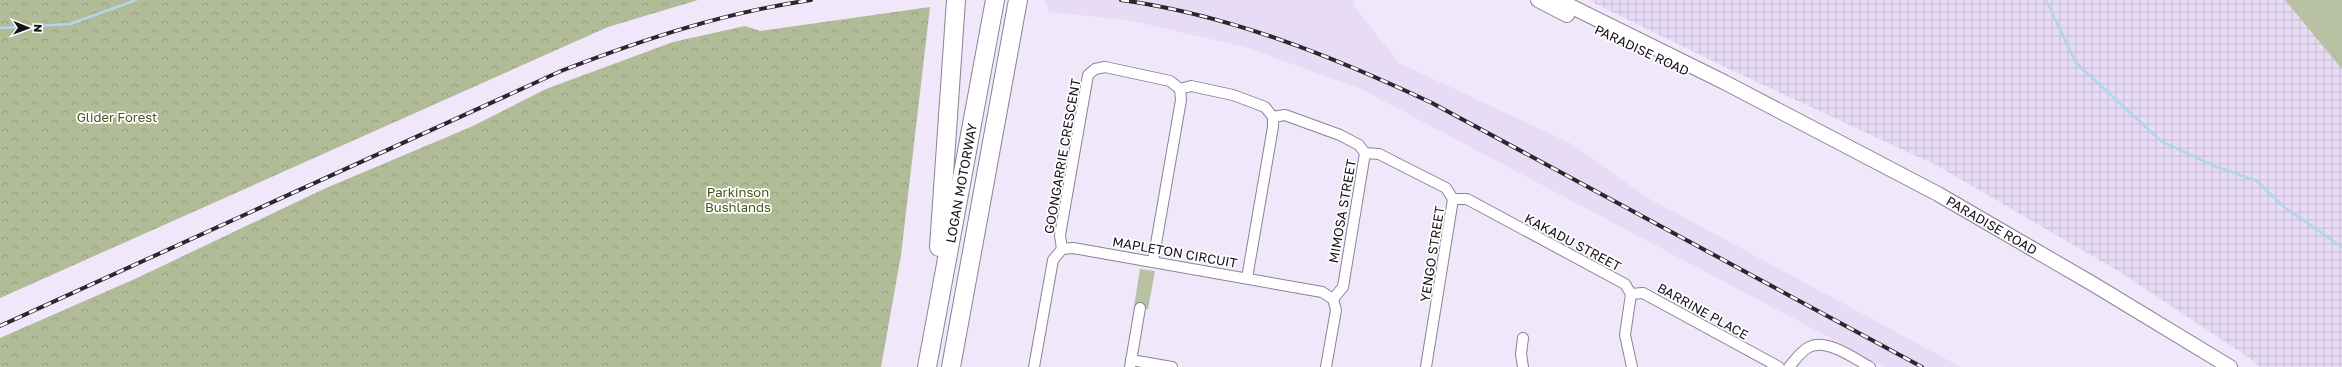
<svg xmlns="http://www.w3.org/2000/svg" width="2342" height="367" viewBox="0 0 2342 367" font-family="'Golos Text',sans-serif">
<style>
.built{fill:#e7dbf5}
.industrial{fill:url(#industrial-grid)}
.green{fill:#b9c1a3}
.forest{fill:url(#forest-crowns)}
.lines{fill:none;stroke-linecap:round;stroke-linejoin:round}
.stream{stroke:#b0d6ec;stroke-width:2.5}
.street-casing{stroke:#8b8395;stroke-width:12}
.secondary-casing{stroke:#8b8395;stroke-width:16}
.highway-casing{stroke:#8b8395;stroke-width:20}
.street{stroke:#fff;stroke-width:10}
.secondary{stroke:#fff;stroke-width:14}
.highway{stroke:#fff;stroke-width:18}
.rail-casing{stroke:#2b272f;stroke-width:4}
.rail{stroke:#fff;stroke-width:2.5;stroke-dasharray:8;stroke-linecap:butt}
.labels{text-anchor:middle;stroke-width:3.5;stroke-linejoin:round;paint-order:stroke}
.street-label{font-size:13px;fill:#141118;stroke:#fff}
.park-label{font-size:13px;fill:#48541c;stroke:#fff}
</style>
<defs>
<pattern id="industrial-grid" width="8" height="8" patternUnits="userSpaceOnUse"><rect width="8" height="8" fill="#e7dbf5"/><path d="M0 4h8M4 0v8" fill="none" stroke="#c5bbd1"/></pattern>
<pattern id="forest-crowns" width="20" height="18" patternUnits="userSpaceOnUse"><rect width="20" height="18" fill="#b1bb97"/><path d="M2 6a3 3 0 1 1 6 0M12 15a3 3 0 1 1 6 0" fill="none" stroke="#97a081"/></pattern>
</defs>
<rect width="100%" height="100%" fill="#f0e7fb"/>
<path class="built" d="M1045,0H1354L1353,5L1399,63L1570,143L1648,198L1961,367H1885L1361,89L1245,47L1128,20L1049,12Z"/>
<path class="industrial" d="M1588,0H2342V367H2260L2248,357L2120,272L1938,166L1727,68Z"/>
<g class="green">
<path d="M2285,0H2342V69Z"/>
<path d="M1140,269L1155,271L1148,309L1134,306Z"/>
</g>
<g class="forest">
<path d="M0,0H698L608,27L0,298Z"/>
<path d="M930,7L901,255L881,367H0V338L137,278L326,188L473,126L546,89L673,42L745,26L760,31Z"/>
</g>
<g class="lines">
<g class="stream">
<path d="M2046,0L2076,63L2161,141L2214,166L2257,181L2284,207L2342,247"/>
<path d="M0,28L70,24L136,0"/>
</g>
<defs>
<g id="street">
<path d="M1180,89L1191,86L1233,95L1265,107L1273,117V127L1247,278"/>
<path d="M1273,117L1285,115L1340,135L1359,145L1365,153L1343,287L1333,299"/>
<path d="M1365,153L1379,154L1446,188L1453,199L1426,367"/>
<path d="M1453,199H1467L1625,284L1631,294L1625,335L1632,367"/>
<path d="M1062,249L1060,235L1088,75L1095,69L1105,67L1170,81L1180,89L1181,100L1153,261"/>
<path d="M1631,294L1643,293L1779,367"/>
<path d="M1523,338L1521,354L1523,367"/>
<path d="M1131,360L1172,367"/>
<path d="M1034,367L1053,260L1062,249L1073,248L1322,292L1333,299L1336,310L1326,367"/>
<path d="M1130,367L1140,308"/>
<path d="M1789,367C1795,360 1801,351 1809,347C1827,338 1855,359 1870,367"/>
</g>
<g id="secondary">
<path d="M1538,0L1567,15"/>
<path id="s1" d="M1558,0L1724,82L1938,194L2093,284L2230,367"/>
</g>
<g id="highway">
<path d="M939,247L956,0"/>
<path id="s2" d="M927,367L995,0"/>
<path d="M951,367L1018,0"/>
</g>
</defs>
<use href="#street" class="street-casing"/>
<use href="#secondary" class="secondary-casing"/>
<use href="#highway" class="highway-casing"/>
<use href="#street" class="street"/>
<use href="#secondary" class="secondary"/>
<use href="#highway" class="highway"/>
<defs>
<g id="rail">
<path d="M1121,0C1230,15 1334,57 1432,103L1922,367"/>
<path d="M0,326L561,71C644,39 723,13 811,0"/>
</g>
</defs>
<use href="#rail" class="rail-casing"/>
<use href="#rail" class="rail"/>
</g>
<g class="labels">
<g class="street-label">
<text transform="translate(1642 50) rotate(25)" y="5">PARADISE ROAD</text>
<text transform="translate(1062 156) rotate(-80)" y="5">GOONGARRIE CRESCENT</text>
<text dy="5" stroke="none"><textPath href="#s2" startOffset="187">LOGAN MOTORWAY</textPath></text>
<text transform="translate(1342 211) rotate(-80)" y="5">MIMOSA STREET</text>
<text dy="5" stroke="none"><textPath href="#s1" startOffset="489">PARADISE ROAD</textPath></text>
<text transform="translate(1573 242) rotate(28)" y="5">KAKADU STREET</text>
<text transform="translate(1175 252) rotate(10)" y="5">MAPLETON CIRCUIT</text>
<text transform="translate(1432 254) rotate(-81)" y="5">YENGO STREET</text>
<text transform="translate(1703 311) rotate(29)" y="5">BARRINE PLACE</text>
</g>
<g class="park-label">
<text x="117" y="122">Glider Forest</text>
<text x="738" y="197">Parkinson<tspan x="738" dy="15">Bushlands</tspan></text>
</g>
</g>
<g transform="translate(28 28) rotate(91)" stroke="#ffffff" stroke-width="3" paint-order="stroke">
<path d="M0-3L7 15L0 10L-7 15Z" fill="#141118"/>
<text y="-6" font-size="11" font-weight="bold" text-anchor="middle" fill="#141118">N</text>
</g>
</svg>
